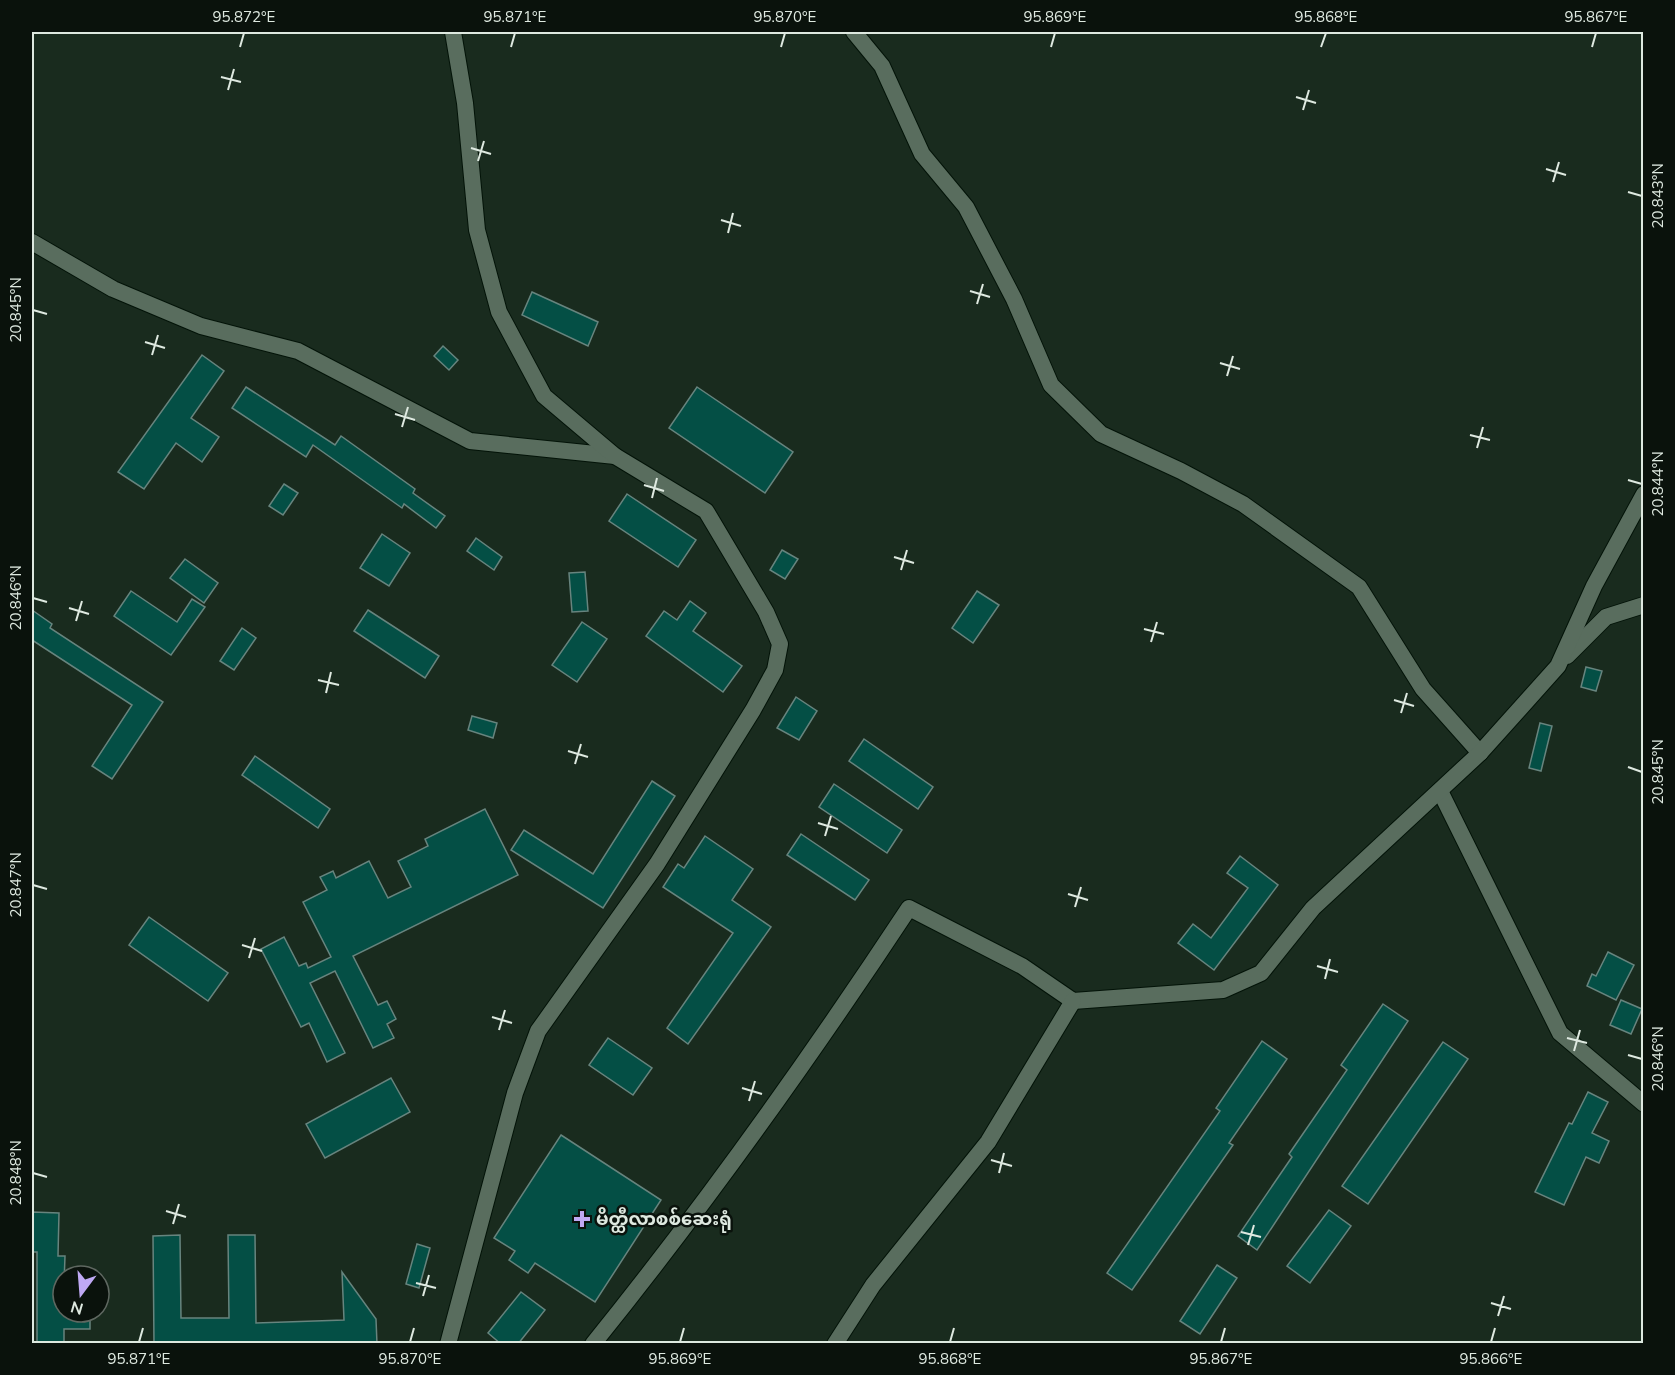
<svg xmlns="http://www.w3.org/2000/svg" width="1675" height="1375" viewBox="0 0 1675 1375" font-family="Mulish,'Noto Sans Myanmar',sans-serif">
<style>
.building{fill:#044f45;stroke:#67847e;stroke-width:1.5}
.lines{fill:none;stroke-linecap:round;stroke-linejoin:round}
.minor-casing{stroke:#031308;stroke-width:18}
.minor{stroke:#596d5e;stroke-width:16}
.ticks{fill:none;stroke:#dee9e0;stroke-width:2}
.poi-dot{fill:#bfa9f4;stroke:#0a120c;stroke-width:2}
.labels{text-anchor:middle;stroke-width:5;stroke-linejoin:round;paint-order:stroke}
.poi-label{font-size:18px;font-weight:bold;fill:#dee9e0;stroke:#0a120c;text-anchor:start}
.neatline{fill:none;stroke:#dee9e0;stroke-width:2}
.ticks-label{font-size:15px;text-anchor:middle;fill:#dee9e0}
</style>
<rect width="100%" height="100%" fill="#192b1e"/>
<g class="building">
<path d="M532,292L598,322L588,346L522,315Z"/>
<path d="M443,346L458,360L449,370L434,356Z"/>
<path d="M202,355L224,371L191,418L219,437L202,462L176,443L144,489L118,472Z"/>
<path d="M246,387L335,445L341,436L415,489L413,493L445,516L436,528L404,504L402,508L313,445L306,457L232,408Z"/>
<path d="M697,387L793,452L765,493L669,428Z"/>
<path d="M284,484L298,493L283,515L269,506Z"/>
<path d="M627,494L696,540L678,567L609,521Z"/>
<path d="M382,534L410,553L389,586L360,568Z"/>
<path d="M476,538L502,557L494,570L467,551Z"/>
<path d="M782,550L798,559L785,579L770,570Z"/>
<path d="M185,559L218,583L204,603L170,578Z"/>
<path d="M585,572L588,611L572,612L569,573Z"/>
<path d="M131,591L177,622L192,599L205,607L171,655L114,616Z"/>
<path d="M977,591L999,605L973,643L952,628Z"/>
<path d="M690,601L706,613L693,631L742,666L723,692L646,636L664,611L677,620Z"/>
<path d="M32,610L52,624L50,628L163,702L112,779L92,766L132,705L32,640Z"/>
<path d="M368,610L439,656L425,678L354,631Z"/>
<path d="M582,622L607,639L577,682L552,665Z"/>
<path d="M242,628L256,638L234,670L220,661Z"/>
<path d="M1586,667L1602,671L1596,691L1581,687Z"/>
<path d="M796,697L817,711L799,740L777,728Z"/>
<path d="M472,716L497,723L493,738L468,730Z"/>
<path d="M1540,723L1552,726L1541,771L1529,768Z"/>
<path d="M864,739L933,787L918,809L849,761Z"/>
<path d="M255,756L330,809L318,828L242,775Z"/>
<path d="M652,781L675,796L603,908L511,850L524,830L593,874Z"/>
<path d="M834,784L902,830L887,853L819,807Z"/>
<path d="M485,809L518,875L353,956L378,1005L387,1001L396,1019L387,1024L394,1038L373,1048L335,971L310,983L345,1053L327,1062L309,1023L301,1027L261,949L284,937L299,966L306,963L308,968L331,957L303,902L327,890L320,877L333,871L336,878L369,861L388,898L411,887L398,861L428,846L425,839Z"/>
<path d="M801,834L869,880L855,900L787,855Z"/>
<path d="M705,836L753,869L732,900L771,927L688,1044L667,1028L733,933L663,887L678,864L684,868Z"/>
<path d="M1240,856L1278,885L1214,970L1178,943L1193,924L1211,938L1248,888L1227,873Z"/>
<path d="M149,917L228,973L208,1001L129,945Z"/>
<path d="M1608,952L1634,965L1616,1000L1587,986L1592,974L1596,976Z"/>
<path d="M1621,1000L1642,1009L1631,1034L1610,1025Z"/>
<path d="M1383,1004L1408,1021L1257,1250L1238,1236L1292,1157L1289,1154L1347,1070L1341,1065Z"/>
<path d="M608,1038L652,1068L633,1095L589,1065Z"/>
<path d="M1262,1041L1287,1059L1229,1143L1233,1145L1132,1290L1107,1273L1220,1111L1216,1108Z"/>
<path d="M1443,1042L1468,1059L1368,1204L1342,1186Z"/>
<path d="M391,1078L410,1112L325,1158L306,1124Z"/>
<path d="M1588,1092L1608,1102L1592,1133L1609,1141L1599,1163L1586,1157L1564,1205L1535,1192L1569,1123L1572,1124Z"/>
<path d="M561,1135L661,1200L595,1302L535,1263L528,1273L509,1260L515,1251L494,1238Z"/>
<path d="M1329,1210L1351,1226L1310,1283L1287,1266Z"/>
<path d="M32,1212L59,1213L58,1256H65L63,1312H90V1329H64V1344H37V1252H32Z"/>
<path d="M180,1235L181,1318H229L228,1235H255L256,1323L344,1320L342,1272L376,1319L377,1344H154L153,1236Z"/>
<path d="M417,1244L430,1248L419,1288L406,1284Z"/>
<path d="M1217,1265L1237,1278L1200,1334L1180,1321Z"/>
<path d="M521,1292L545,1310L518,1344H501L488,1333Z"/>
</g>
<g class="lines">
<defs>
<g id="minor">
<path d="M854,32L882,66L922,154L966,207L1014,299L1051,385L1101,434L1181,471L1243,504L1359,587L1423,689L1480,753"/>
<path d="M32,242L113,289L201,326L298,351L470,441L615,456"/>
<path d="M1567,656L1606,617L1644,605"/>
<path d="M1440,791L1560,1033L1644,1104"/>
<path d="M448,1344L515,1093L538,1031L657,864L753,710L775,670L780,644L766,612L706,511L615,456L544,396L499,312L477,230L465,103L453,32"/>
<path d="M593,1344C706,1204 810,1058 909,908L1022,966L1073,1001L1223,990L1261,973L1313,908L1480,753L1558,666L1594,586L1644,494"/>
<path d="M835,1344L873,1285L988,1142L1073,1001"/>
</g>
</defs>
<use href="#minor" class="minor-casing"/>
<use href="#minor" class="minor"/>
</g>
<path class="ticks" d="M240,47L244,33M511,47L515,33M781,47L785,33M1051,47L1055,33M1321,47L1326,33M1592,47L1596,33M221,77L241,82M228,90L234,69M1296,97L1316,103M1303,110L1309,90M471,148L491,154M478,161L484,141M1546,169L1566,175M1553,182L1559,162M1628,192L1642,196M721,220L741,226M728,233L733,213M970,291L990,297M977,304L983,284M33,310L47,314M145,342L165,348M152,355L158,335M1220,363L1240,369M1227,376L1233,356M395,414L415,420M402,427L408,407M1470,435L1490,440M1477,448L1483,427M1628,480L1642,484M644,485L664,491M652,498L657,478M894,557L914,563M901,570L907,550M33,598L47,602M69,608L89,614M76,621L82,601M1144,629L1164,634M1151,642L1157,622M318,680L339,685M326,693L331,672M1394,700L1414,706M1401,713L1407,693M568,751L588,757M575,764L581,744M1628,767L1642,772M818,823L838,829M825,836L831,816M33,885L47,889M1068,894L1088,900M1075,907L1081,887M242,945L262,951M249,958L255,938M1317,966L1338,972M1325,979L1330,959M492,1017L512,1023M499,1030L505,1010M1567,1038L1587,1043M1574,1051L1580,1030M1628,1055L1642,1059M742,1088L762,1094M749,1101L755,1081M991,1160L1012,1166M33,1173L47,1177M999,1173L1004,1153M166,1211L186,1217M173,1224L179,1204M1241,1232L1261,1237M1248,1245L1254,1225M416,1283L436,1288M423,1296L429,1275M1491,1303L1511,1309M1498,1316L1504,1296M139,1342L143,1328M410,1342L414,1328M680,1342L684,1328M950,1342L954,1328M1221,1342L1225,1328M1491,1342L1495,1328"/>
<path class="poi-dot" d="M579 1210h6v6h6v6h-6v6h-6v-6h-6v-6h6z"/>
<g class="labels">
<g class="poi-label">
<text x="596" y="1225">မိတ္ထီလာစစ်ဆေးရုံ</text>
</g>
</g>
<rect width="1675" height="1375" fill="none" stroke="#0a120c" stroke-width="66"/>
<g transform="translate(81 1294) rotate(196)"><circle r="28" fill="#0a120c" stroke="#5f6861" stroke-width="1.5"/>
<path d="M0-4.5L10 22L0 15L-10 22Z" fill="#bfa9f4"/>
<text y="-9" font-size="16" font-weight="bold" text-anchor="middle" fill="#dee9e0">N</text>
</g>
<rect x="33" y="33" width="1609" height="1309" class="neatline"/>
<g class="ticks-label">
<text x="244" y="22">95.872°E</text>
<text x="515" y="22">95.871°E</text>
<text x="785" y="22">95.870°E</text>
<text x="1055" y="22">95.869°E</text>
<text x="1326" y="22">95.868°E</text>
<text x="1596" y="22">95.867°E</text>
<text transform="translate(1658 196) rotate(-90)" y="5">20.843°N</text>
<text transform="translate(16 310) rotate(-90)" y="5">20.845°N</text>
<text transform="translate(1658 484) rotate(-90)" y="5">20.844°N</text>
<text transform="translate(16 598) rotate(-90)" y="5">20.846°N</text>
<text transform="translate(1658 772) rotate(-90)" y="5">20.845°N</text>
<text transform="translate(16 885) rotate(-90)" y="5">20.847°N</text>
<text transform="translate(1658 1059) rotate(-90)" y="5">20.846°N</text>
<text transform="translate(16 1173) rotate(-90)" y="5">20.848°N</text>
<text x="139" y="1364">95.871°E</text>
<text x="410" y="1364">95.870°E</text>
<text x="680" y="1364">95.869°E</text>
<text x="950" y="1364">95.868°E</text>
<text x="1221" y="1364">95.867°E</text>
<text x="1491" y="1364">95.866°E</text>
</g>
</svg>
